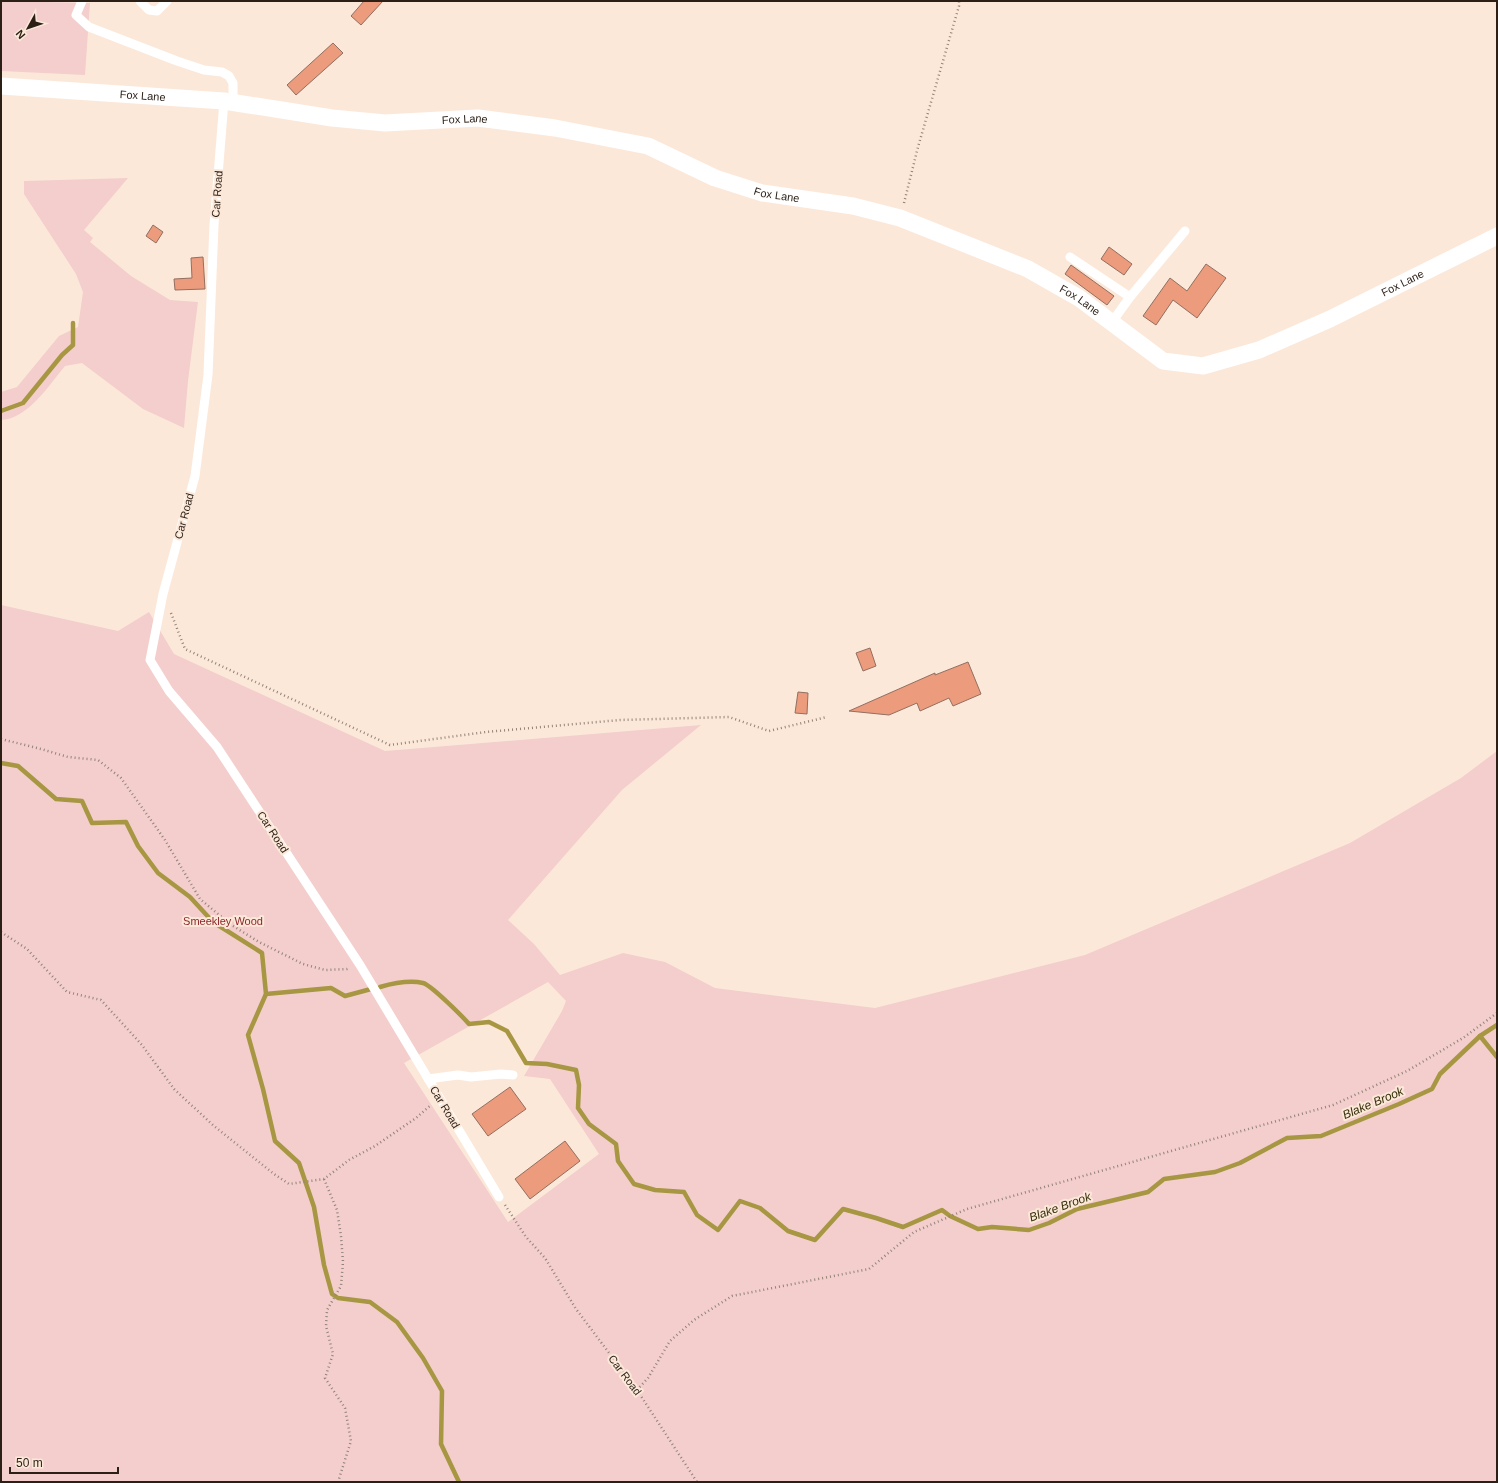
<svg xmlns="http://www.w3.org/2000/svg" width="1498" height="1483" viewBox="0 0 1498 1483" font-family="Helvetica,sans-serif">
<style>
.green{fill:#f3cecc;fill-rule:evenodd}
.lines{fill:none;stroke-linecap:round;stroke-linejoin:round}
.stream{stroke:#a79642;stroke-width:4.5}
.building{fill:#ec9b7c;stroke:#916f61}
.path{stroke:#938377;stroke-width:2.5;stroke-dasharray:1 3;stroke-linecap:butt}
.service{stroke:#fff;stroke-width:9}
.minor{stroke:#fff;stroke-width:17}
.labels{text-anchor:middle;stroke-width:4;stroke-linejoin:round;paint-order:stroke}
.street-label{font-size:11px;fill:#2b1f16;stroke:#fce8d9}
.park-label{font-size:11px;fill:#8d272b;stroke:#fce8d9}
.water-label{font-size:12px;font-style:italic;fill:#362f09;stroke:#fce8d9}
</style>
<rect width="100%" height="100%" fill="#fce8d9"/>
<g class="green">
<path d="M1,1L90,3L85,75L1,71Z"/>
<path d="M128,178L84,230L93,238L90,242L131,276L170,300L198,302L188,381L184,428L143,409L82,363L65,366C49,385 28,419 1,420V392L17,387L59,336L78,327L83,292L76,274L24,194V181Z"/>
<path d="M1,605L118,631L149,612L174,654L385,751L701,725L622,790L508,920L534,944L560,975L623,953L665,962L715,988L875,1008L1085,955L1350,843L1461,778L1497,751V1482H1ZM548,982L566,1001L562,1011L524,1076L550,1079L599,1154L508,1222L404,1063Z"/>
</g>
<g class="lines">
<g class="stream">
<path d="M1,411L23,403L62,355L73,345V323"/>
<path d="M1,763L18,766L56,799L82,801L92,823L126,822L138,846L158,873L190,897L213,922L262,953L266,994L248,1035L263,1089L275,1141L299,1163L314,1207L324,1265L332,1294L338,1298L370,1302L397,1322L423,1358L442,1391L441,1444L459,1482"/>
<path d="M380,987C394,983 409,980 423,983C431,985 463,1017 469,1024L489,1022L507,1031L526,1063L547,1064L576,1070L579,1085L578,1108L589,1124L616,1144L618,1161L634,1184L655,1190L684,1192L697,1215L718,1230L740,1201L760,1208L788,1231L815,1240L843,1209L876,1218L903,1227L942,1210L950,1216L978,1229L992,1227L1029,1230L1049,1223L1077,1209L1148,1192L1164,1179L1215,1172L1240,1163L1287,1138L1321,1136L1399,1104L1432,1089L1440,1074L1480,1036L1497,1025"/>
<path d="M266,994L331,988L345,996L371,989"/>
<path d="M1480,1036L1497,1057"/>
</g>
</g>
<g class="building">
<path d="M364,1H383L361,25L351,16Z"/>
<path d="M333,43L343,53L296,95L287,85Z"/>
<path d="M153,225L163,232L156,243L146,236Z"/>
<path d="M1109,247L1132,264L1124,275L1101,259Z"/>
<path d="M203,257L205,289L175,290L174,279L192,278L191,258Z"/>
<path d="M1206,264L1226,278L1197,318L1173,300L1156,325L1143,316L1170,278L1187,291Z"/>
<path d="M1071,265L1114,296L1107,305L1065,274Z"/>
<path d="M870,648L876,666L863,671L856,653Z"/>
<path d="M968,662L981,694L953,706L949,698L920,711L917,703L889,715L849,711L935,673V675Z"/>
<path d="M798,692L808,693L807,714L795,713Z"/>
<path d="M510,1087L526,1109L488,1136L472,1114Z"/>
<path d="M565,1141L580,1161L530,1199L515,1179Z"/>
</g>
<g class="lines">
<g class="path">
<path d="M904,203L918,147L959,6V1"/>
<path d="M171,613L185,649L390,745L486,732L620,720L729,717L769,731L827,717"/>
<path d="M1,739L41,749L68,757L98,760L121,778L165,840L200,899L230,924L259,942L303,964L325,970L347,969L350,968"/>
<path d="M1,932L27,949L67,992L101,1000L142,1045L174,1089L214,1126L274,1174L289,1184L324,1179L349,1160L375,1146L416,1118L431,1105"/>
<path d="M324,1179L337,1210L341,1236L343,1262L341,1286L327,1310L326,1326L333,1354L325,1378L345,1408L351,1441L338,1482"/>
<path d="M505,1205L526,1237L545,1258L576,1309L637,1390L697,1482"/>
<path d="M637,1390L648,1378L670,1341L694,1320L732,1296L869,1269L914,1232L967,1209L1333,1105L1407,1071L1463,1038L1497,1013"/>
</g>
<g class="service">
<path d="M82,1L76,15L89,27L177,61L204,70L222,72L229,76L233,83V104"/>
<path d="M140,1L149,10L157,11L167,1"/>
<path d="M224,101L214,225L208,375L195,476L163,594L150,660L169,691L217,747L360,965L499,1197"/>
<path d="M1070,257L1130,297"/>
<path d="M1112,322L1130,297L1185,231"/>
<path d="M428,1079L458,1075L471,1077L501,1074L513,1075"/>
</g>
<path class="minor" id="s1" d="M1,86L224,101L332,118L385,123L478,118L555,128L648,146L715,178L762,193L853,206L900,218L1028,269L1079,298L1163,361L1203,366L1259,350L1330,319L1497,236"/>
</g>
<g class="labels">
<g class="street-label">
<text dy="4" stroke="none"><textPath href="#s1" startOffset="142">Fox Lane</textPath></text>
<text dy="4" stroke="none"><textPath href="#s1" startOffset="466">Fox Lane</textPath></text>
<text transform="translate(217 194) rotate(-86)" y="4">Car Road</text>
<text dy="4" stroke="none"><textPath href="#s1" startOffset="790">Fox Lane</textPath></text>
<text dy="4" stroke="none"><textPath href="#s1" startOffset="1474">Fox Lane</textPath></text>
<text dy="4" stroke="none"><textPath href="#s1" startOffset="1114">Fox Lane</textPath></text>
<text transform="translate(184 516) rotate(-75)" y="4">Car Road</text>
<text transform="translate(273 832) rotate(57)" y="4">Car Road</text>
<text transform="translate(445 1107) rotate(59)" y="4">Car Road</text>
<text transform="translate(625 1375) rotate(53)" y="4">Car Road</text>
</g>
<g class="park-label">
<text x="223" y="925">Smeekley Wood</text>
</g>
<g class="water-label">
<text transform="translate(1373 1103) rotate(-23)" y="4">Blake Brook</text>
<text transform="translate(1060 1207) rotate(-20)" y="4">Blake Brook</text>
</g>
</g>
<rect width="1498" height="1483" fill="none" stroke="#2b1f16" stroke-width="4"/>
<g transform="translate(28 28) rotate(230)" stroke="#fce8d9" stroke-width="3" paint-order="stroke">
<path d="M0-3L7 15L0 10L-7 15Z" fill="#2b1f16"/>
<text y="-6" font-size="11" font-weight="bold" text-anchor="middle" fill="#2b1f16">N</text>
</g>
<path d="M10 1467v6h108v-6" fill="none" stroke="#2b1f16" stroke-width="2"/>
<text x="16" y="1467" font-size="12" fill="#2b1f16" stroke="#fce8d9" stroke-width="3" paint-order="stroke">50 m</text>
</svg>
